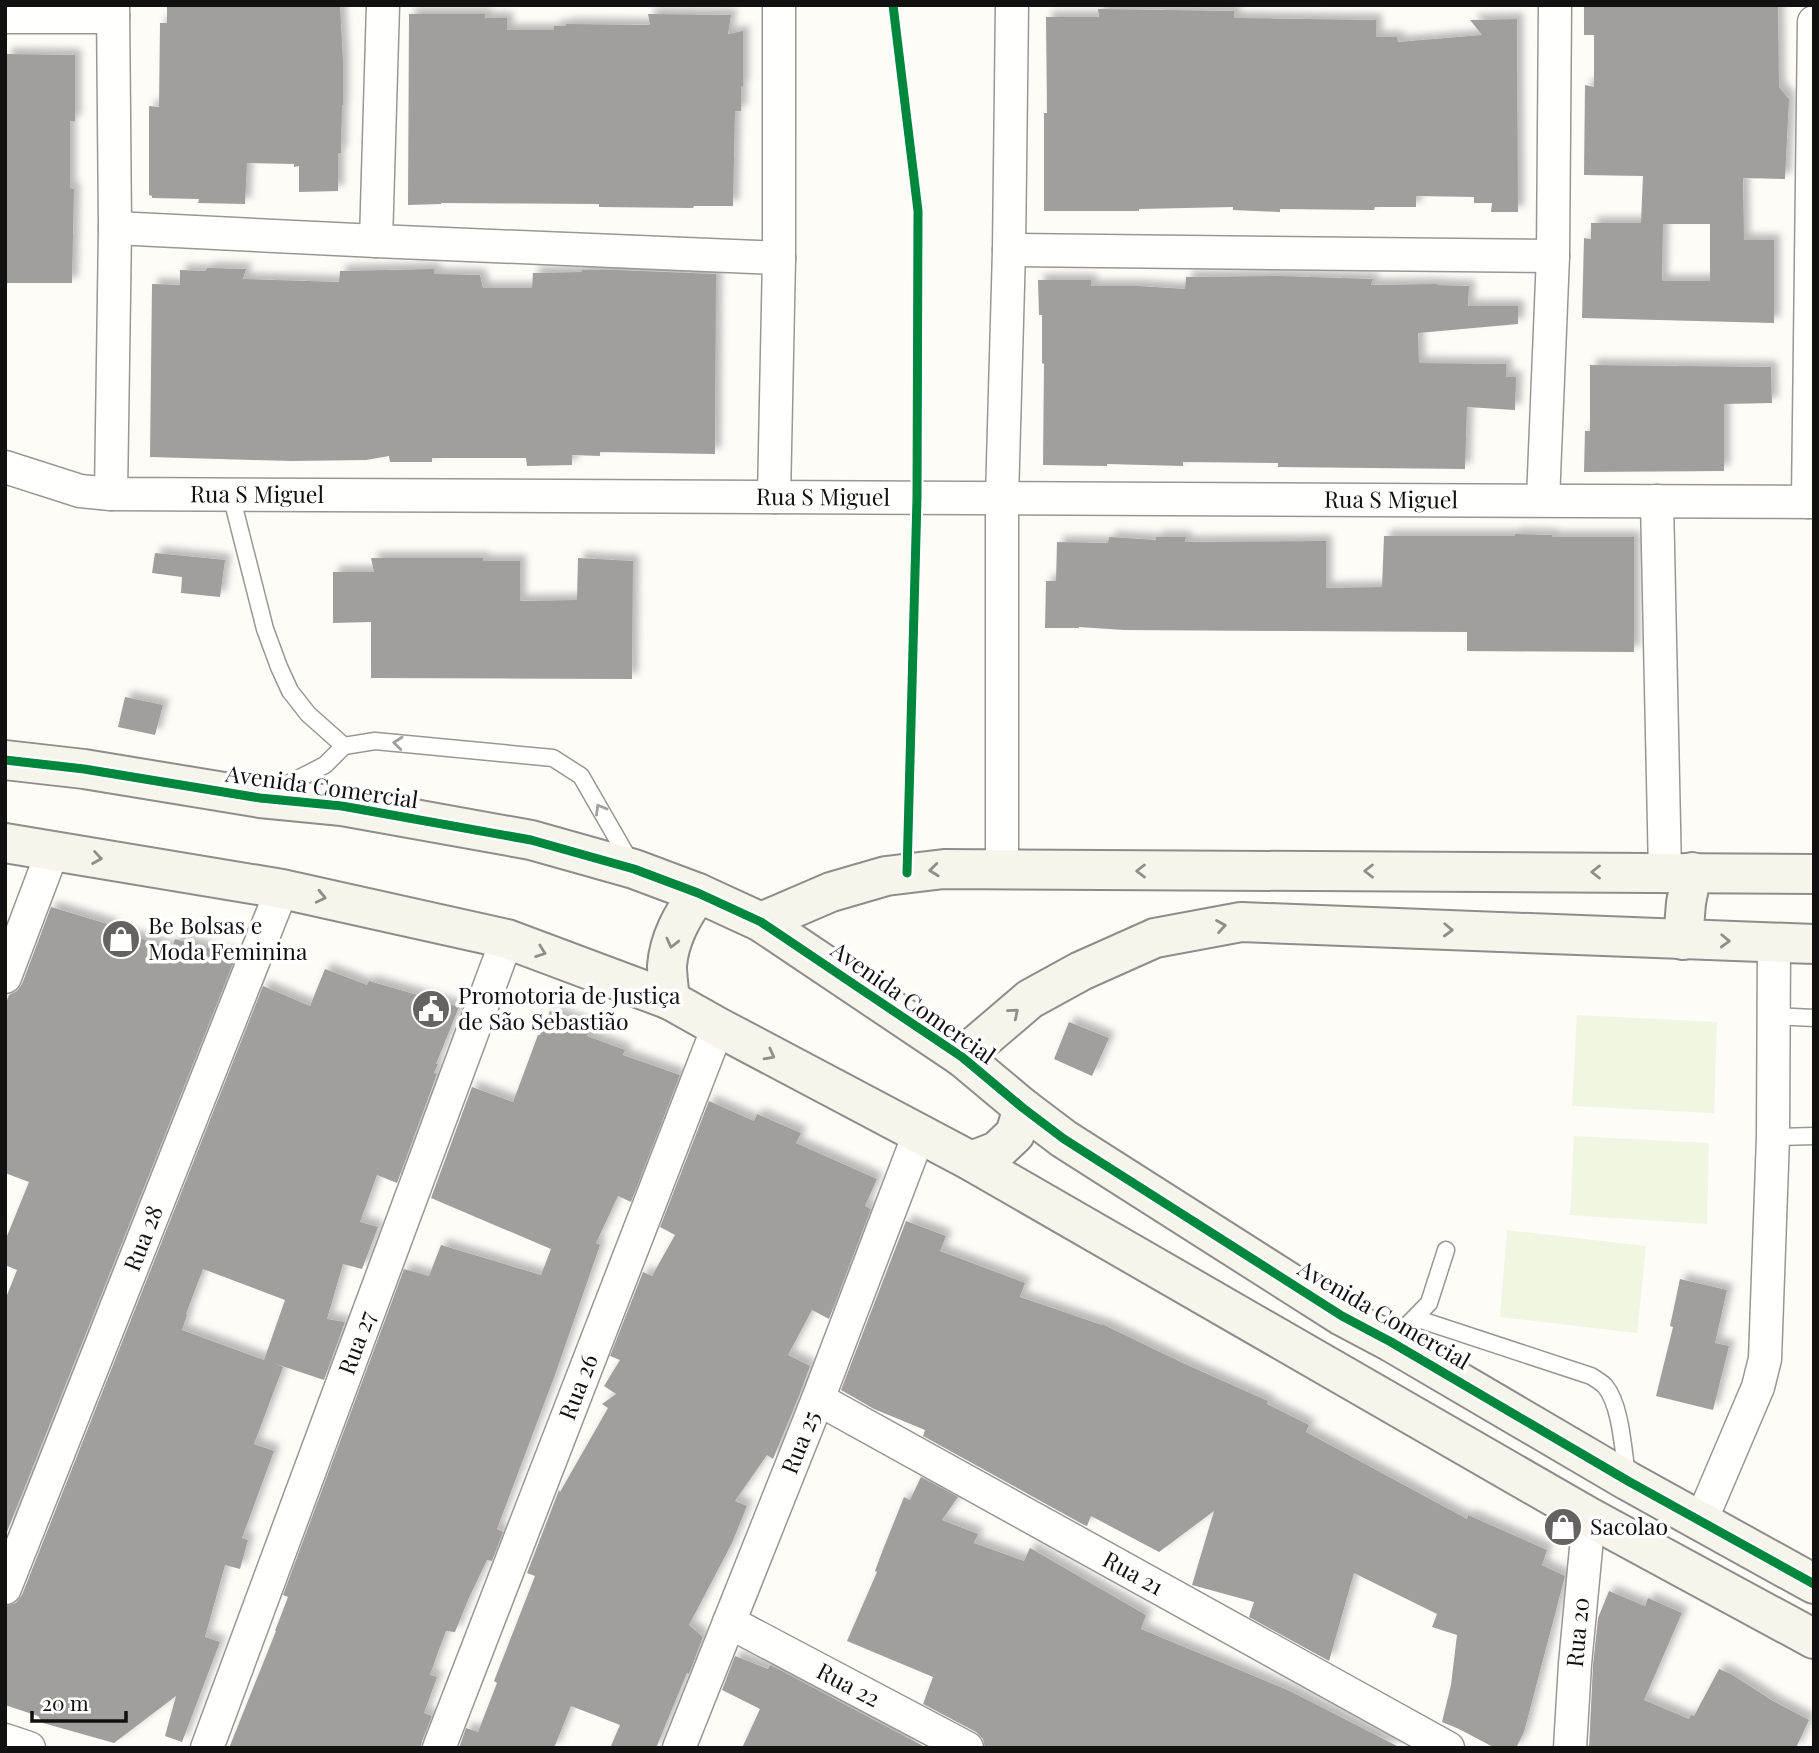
<svg xmlns="http://www.w3.org/2000/svg" width="1819" height="1753" viewBox="0 0 1819 1753" font-family="'Playfair Display',serif">
<style>
.pitch{fill:#f0f6e1}
.building{fill:#a19f9c;fill-rule:evenodd;filter:url(#shadow)}
.lines{fill:none;stroke-linecap:round;stroke-linejoin:round}
.lane-casing{stroke:#979795;stroke-width:19}
.street-casing{stroke:#979795;stroke-width:35}
.secondary-casing{stroke:#8e8d8b;stroke-width:42}
.lane{stroke:#fffffe;stroke-width:16}
.street{stroke:#fffffe;stroke-width:32}
.secondary{stroke:#f6f4eb;stroke-width:38}
.cycleway-casing{stroke:#fff;stroke-width:13}
.cycleway{stroke:#00873e;stroke-width:9}
.oneway{stroke:#a0a09f}
.oneway2{stroke:#8f8e89}
.labels{text-anchor:middle;stroke-width:7;stroke-linejoin:round;paint-order:stroke}
.street-label{font-size:23px;fill:#111;stroke:#fff}
.poi-label{font-size:23px;fill:#111;stroke:#fff;text-anchor:start}
</style>
<defs>
<filter id="shadow"><feDropShadow dx="6" dy="-6" stdDeviation="3.5" flood-color="#0004"/></filter>
</defs>
<rect width="100%" height="100%" fill="#fdfcf7"/>
<g class="pitch">
<path d="M1577,1015L1717,1022L1714,1113L1572,1106Z"/>
<path d="M1574,1136L1709,1143L1707,1224L1570,1215Z"/>
<path d="M1507,1230L1646,1246L1637,1333L1500,1317Z"/>
</g>
<g class="building">
<path d="M167,5H340L343,61V105H342L341,153H338V191L299,192V166L294,167V164L247,163L245,204L198,203L199,199L152,198V196L149,195V106L159,107L160,23H167Z"/>
<path d="M1584,5H1778L1779,87L1789,99L1785,179L1743,178L1744,240H1774V323L1582,318L1584,238L1591,239V223H1641L1643,176L1584,175L1585,85L1594,87V35H1584ZM1663,224H1710V281H1662Z"/>
<path d="M1098,9L1234,11V18L1376,20V37H1397L1398,42L1482,35L1470,20L1517,19L1518,212H1491L1492,203H1474V197L1416,196V207H1375L1374,210L1280,209V212L1233,210V207L1139,209V211H1044V113H1047L1046,17H1099Z"/>
<path d="M409,14H485V18H507V30H554V26H566V24L650,25L648,14L731,15L728,34L743,31V87L741,86V111H735L733,206H694L693,208L599,207V204L441,203V204L408,205Z"/>
<path d="M6,54L75,55V121H70V188L74,189L72,283H5Z"/>
<path d="M207,268L246,269L243,279L339,282L340,271L434,269V274L480,275L483,288H532L533,273L582,272V270H616L716,274L715,454L600,452V456L572,455V465L527,466L526,458H432V462H390L389,456L366,460L292,461L150,457L152,284L180,285V270L206,271Z"/>
<path d="M1280,276L1373,279L1371,285L1437,284V285L1469,286L1468,306H1518V324L1418,333L1419,363L1506,364V377H1516L1515,410L1467,407L1465,469L1278,467V463L1183,462V466L1107,464V466L1043,465L1044,364L1042,363V315H1039L1038,280H1091V286H1138L1185,289L1186,277Z"/>
<path d="M1590,365L1771,367L1772,403L1724,404V471L1584,472L1585,431H1590Z"/>
<path d="M1515,534L1552,535V537H1634V652L1467,651V632L1124,630L1079,627V628H1045L1046,581H1056L1057,542L1108,543L1109,537L1156,540V537H1186L1185,542L1326,541V588L1382,587L1384,536H1515Z"/>
<path d="M155,553L225,560L220,597L181,593L182,577L152,573Z"/>
<path d="M371,558H483V561H520V601L577,600L578,558L633,561L632,679L371,678V622L333,623V572H374Z"/>
<path d="M125,697L163,705L155,735L118,727Z"/>
<path d="M51,907L111,925L110,929L172,948L175,939L236,956L5,1537V1300L17,1270L5,1265V1241L29,1182L5,1173V1005L9,995L17,991L22,984Z"/>
<path d="M325,969L367,985L369,981L459,1007L436,1064H438L434,1073L437,1074L397,1183L377,1175L360,1222L378,1227L362,1269L343,1264L327,1319L345,1322L324,1380L273,1363L283,1367L254,1444L274,1451L242,1538L248,1540L240,1569L225,1565L205,1637L220,1642L182,1742L165,1736L176,1696L114,1743L43,1723L38,1716L5,1705V1606L16,1603L22,1595L263,986L310,1006ZM203,1269L285,1300L264,1360L182,1330L187,1315L186,1314Z"/>
<path d="M550,1011L592,1026L587,1036L625,1050L623,1055L680,1075L631,1202L618,1196L596,1243L600,1245L556,1372L497,1529L503,1532L492,1561L487,1560L468,1600L455,1632L446,1631L438,1652L430,1675L437,1677L424,1713L432,1716L422,1741L421,1748H229L276,1631H275L288,1597L283,1595L404,1269L429,1276L441,1245L541,1275L551,1249L431,1198L472,1087L513,1102L538,1035H540Z"/>
<path d="M1069,1022L1109,1038L1092,1076L1054,1059Z"/>
<path d="M709,1101L754,1121L757,1114L801,1133L796,1143L877,1179L865,1206L871,1209L829,1319L812,1310L788,1355L810,1366L799,1396L773,1459L767,1455L735,1501L747,1506L732,1543L689,1625L703,1637L689,1674L687,1673L682,1685L656,1748H610L620,1725L571,1706L554,1748H459L466,1728L478,1732L497,1683L494,1681L535,1576L527,1573L559,1490L560,1492L608,1408L602,1404L616,1394L604,1386L620,1360L610,1356L643,1272L652,1276L675,1235L660,1227Z"/>
<path d="M906,1221L946,1236L940,1251L1025,1283L1020,1297L1102,1325V1324L1185,1364L1268,1401L1267,1404L1309,1425L1306,1432L1467,1519L1468,1515L1547,1550L1542,1565L1565,1576L1524,1732L1516,1748H1495L1459,1729L1442,1722L1451,1685L1457,1635L1432,1627L1437,1614L1354,1573L1329,1661L1249,1617L1254,1602L1192,1585L1214,1511L1159,1552L1091,1516L1087,1526L1084,1525L923,1436L925,1430L874,1409L841,1390Z"/>
<path d="M1680,1279L1727,1290L1715,1343L1729,1346L1713,1410L1656,1396L1673,1327L1670,1326Z"/>
<path d="M921,1477L958,1497L942,1520L978,1534L974,1543L1024,1561L1030,1548L1146,1615L1141,1629L1290,1691L1401,1748H985L983,1739L976,1732L923,1704L933,1677L847,1641L877,1572L875,1571L882,1552L904,1497L910,1500Z"/>
<path d="M1609,1591L1645,1606L1648,1598L1682,1613L1644,1700L1689,1719L1691,1715L1694,1716L1719,1669L1731,1674L1773,1701L1809,1720L1796,1748H1589L1593,1665L1598,1618Z"/>
<path d="M735,1656L768,1669L770,1665L782,1671L927,1748H742L760,1709L722,1690Z"/>
</g>
<g class="lines">
<defs>
<g id="lane">
<path d="M231,495L265,629L279,667L290,691L308,714L344,746"/>
<path d="M274,791L325,765L344,746L375,741L553,758L581,776L631,863"/>
<path d="M1774,1016L1814,1018"/>
<path d="M1773,1137L1814,1136"/>
<path d="M1415,1318L1591,1376C1596,1379 1601,1382 1605,1386C1621,1405 1623,1450 1627,1475"/>
<path d="M1391,1342L1429,1303L1446,1250"/>
</g>
<g id="street">
<path d="M5,17H113"/>
<path d="M115,228L376,241L779,258"/>
<path d="M376,241L383,5"/>
<path d="M1009,250L1553,256"/>
<path id="s1" d="M5,467L80,491L111,494L1814,502"/>
<path d="M111,494L115,228L113,5"/>
<path d="M774,497L779,258V5"/>
<path d="M1543,500L1553,256L1555,5"/>
<path d="M1657,501L1665,872"/>
<path d="M1808,502L1814,22"/>
<path d="M1002,870V498L1009,250L1012,5"/>
<path d="M5,977L53,850"/>
<path id="s2" d="M818,1399L1448,1748"/>
<path d="M1701,1521L1758,1387L1765,1359L1773,1137L1774,943"/>
<path id="s3" d="M5,1588L282,889"/>
<path id="s4" d="M729,1622L967,1748"/>
<path d="M5,1740L29,1748"/>
<path id="s5" d="M207,1748L507,939"/>
<path id="s6" d="M439,1748L718,1027"/>
<path id="s7" d="M679,1748L818,1399L919,1134"/>
<path id="s8" d="M1570,1748L1575,1664L1589,1517"/>
</g>
<g id="secondary">
<path d="M5,760L84,769L260,798L342,806L531,840L634,869L698,893L761,922L962,1057L1023,1108L1064,1139L1342,1316L1391,1342L1628,1481L1814,1584"/>
<path d="M5,843L282,889L507,939L670,1000L718,1027L971,1161L1589,1517L1814,1639"/>
<path d="M761,922L831,892L886,876L944,869L1814,874"/>
<path d="M1683,940L1686,903L1692,872"/>
<path d="M670,1000C669,989 667,977 667,966C669,938 683,915 698,893"/>
<path d="M962,1057L1030,999L1081,971L1155,938L1241,922L1814,944"/>
<path d="M971,1161L997,1151L1015,1134L1023,1108"/>
</g>
</defs>
<use href="#lane" class="lane-casing"/>
<use href="#street" class="street-casing"/>
<use href="#secondary" class="secondary-casing"/>
<use href="#lane" class="lane"/>
<use href="#street" class="street"/>
<use href="#secondary" class="secondary"/>
<defs>
<g id="cycleway">
<path d="M893,5L918,211L917,498L907,873"/>
<path d="M5,760L84,769L260,798L342,806L531,840L634,869L698,893L761,922L962,1057L1023,1108L1064,1139L1342,1316L1391,1342L1628,1481L1814,1584"/>
</g>
</defs>
<use href="#cycleway" class="cycleway-casing"/>
<use href="#cycleway" class="cycleway"/>
</g>
<defs><path id="oneway-chevron" d="M-2-3.5L2.5 0L-2 3.5" fill="none" stroke-width="1.6" stroke-linecap="round" stroke-linejoin="round" transform="scale(1.75)"/></defs>
<g class="oneway">
<use href="#oneway-chevron" transform="translate(398 743) rotate(-174)"/>
<use href="#oneway-chevron" transform="translate(600 809) rotate(-120)"/>
</g>
<g class="oneway2">
<use href="#oneway-chevron" transform="translate(97 858) rotate(9)"/>
<use href="#oneway-chevron" transform="translate(934 870) rotate(174)"/>
<use href="#oneway-chevron" transform="translate(1141 871) rotate(-180)"/>
<use href="#oneway-chevron" transform="translate(1369 871) rotate(-180)"/>
<use href="#oneway-chevron" transform="translate(1596 872) rotate(-180)"/>
<use href="#oneway-chevron" transform="translate(321 897) rotate(13)"/>
<use href="#oneway-chevron" transform="translate(1221 926) rotate(-10)"/>
<use href="#oneway-chevron" transform="translate(1448 930) rotate(2)"/>
<use href="#oneway-chevron" transform="translate(1725 941) rotate(2)"/>
<use href="#oneway-chevron" transform="translate(672 943) rotate(104)"/>
<use href="#oneway-chevron" transform="translate(541 952) rotate(20)"/>
<use href="#oneway-chevron" transform="translate(1014 1013) rotate(-40)"/>
<use href="#oneway-chevron" transform="translate(770 1055) rotate(28)"/>
</g>
<defs>
<symbol id="shop-disc" viewBox="-11 -11 22 22"><circle r="9.5" fill="#646362" stroke="#fff"/><path d="M-5-2.5h2.3a2.7 3.5 0 0 1 5.4 0H5L5.5 6h-11ZM-1.5-2.5h3a1.5 2.3 0 0 0-3 0Z" fill="#fff"/></symbol>
<symbol id="civic-disc" viewBox="-11 -11 22 22"><circle r="9.5" fill="#646362" stroke="#fff"/><path d="M-.6-6.5H3V-4.5H.6V-3L4-1V1h2V6H-6V1h2V-1L-.6-3ZM-1.2 2.5V6h2.4V2.5Z" fill="#fff"/></symbol>
</defs>
<g fill-rule="evenodd">
<use href="#shop-disc" x="99" y="917" width="44" height="44"/>
<use href="#civic-disc" x="409" y="987" width="44" height="44"/>
<use href="#shop-disc" x="1541" y="1505" width="44" height="44"/>
</g>
<g class="labels">
<g class="street-label">
<text dy="8" stroke="none"><textPath href="#s1" startOffset="256">Rua S Miguel</textPath></text>
<text dy="8" stroke="none"><textPath href="#s1" startOffset="822">Rua S Miguel</textPath></text>
<text dy="8" stroke="none"><textPath href="#s1" startOffset="1390">Rua S Miguel</textPath></text>
<text transform="translate(322 787) rotate(8)" y="8">Avenida Comercial</text>
<text transform="translate(913 1003) rotate(35)" y="8">Avenida Comercial</text>
<text dy="8" stroke="none"><textPath href="#s3" startOffset="376">Rua 28</textPath></text>
<text transform="translate(1384 1315) rotate(30)" y="8">Avenida Comercial</text>
<text dy="8" stroke="none"><textPath href="#s5" startOffset="432">Rua 27</textPath></text>
<text dy="8" stroke="none"><textPath href="#s6" startOffset="387">Rua 26</textPath></text>
<text dy="8" stroke="none"><textPath href="#s7" startOffset="329">Rua 25</textPath></text>
<text dy="8" stroke="none"><textPath href="#s2" startOffset="360">Rua 21</textPath></text>
<text dy="8" stroke="none"><textPath href="#s8" startOffset="116">Rua 20</textPath></text>
<text dy="8" stroke="none"><textPath href="#s4" startOffset="135">Rua 22</textPath></text>
</g>
<g class="poi-label">
<text x="148" y="934">Be Bolsas e<tspan x="148" dy="26">Moda Feminina</tspan></text>
<text x="458" y="1004">Promotoria de Justiça<tspan x="458" dy="26">de São Sebastião</tspan></text>
<text x="1590" y="1535">Sacolao</text>
</g>
</g>
<rect width="1819" height="1753" fill="none" stroke="#111111" stroke-width="14"/>
<path d="M32 1711v10h94v-10" fill="none" stroke="#111111" stroke-width="3.5"/>
<text x="42" y="1711" font-size="21" fill="#111111" stroke="#ffffff" stroke-width="5" paint-order="stroke">20 m</text>
</svg>
